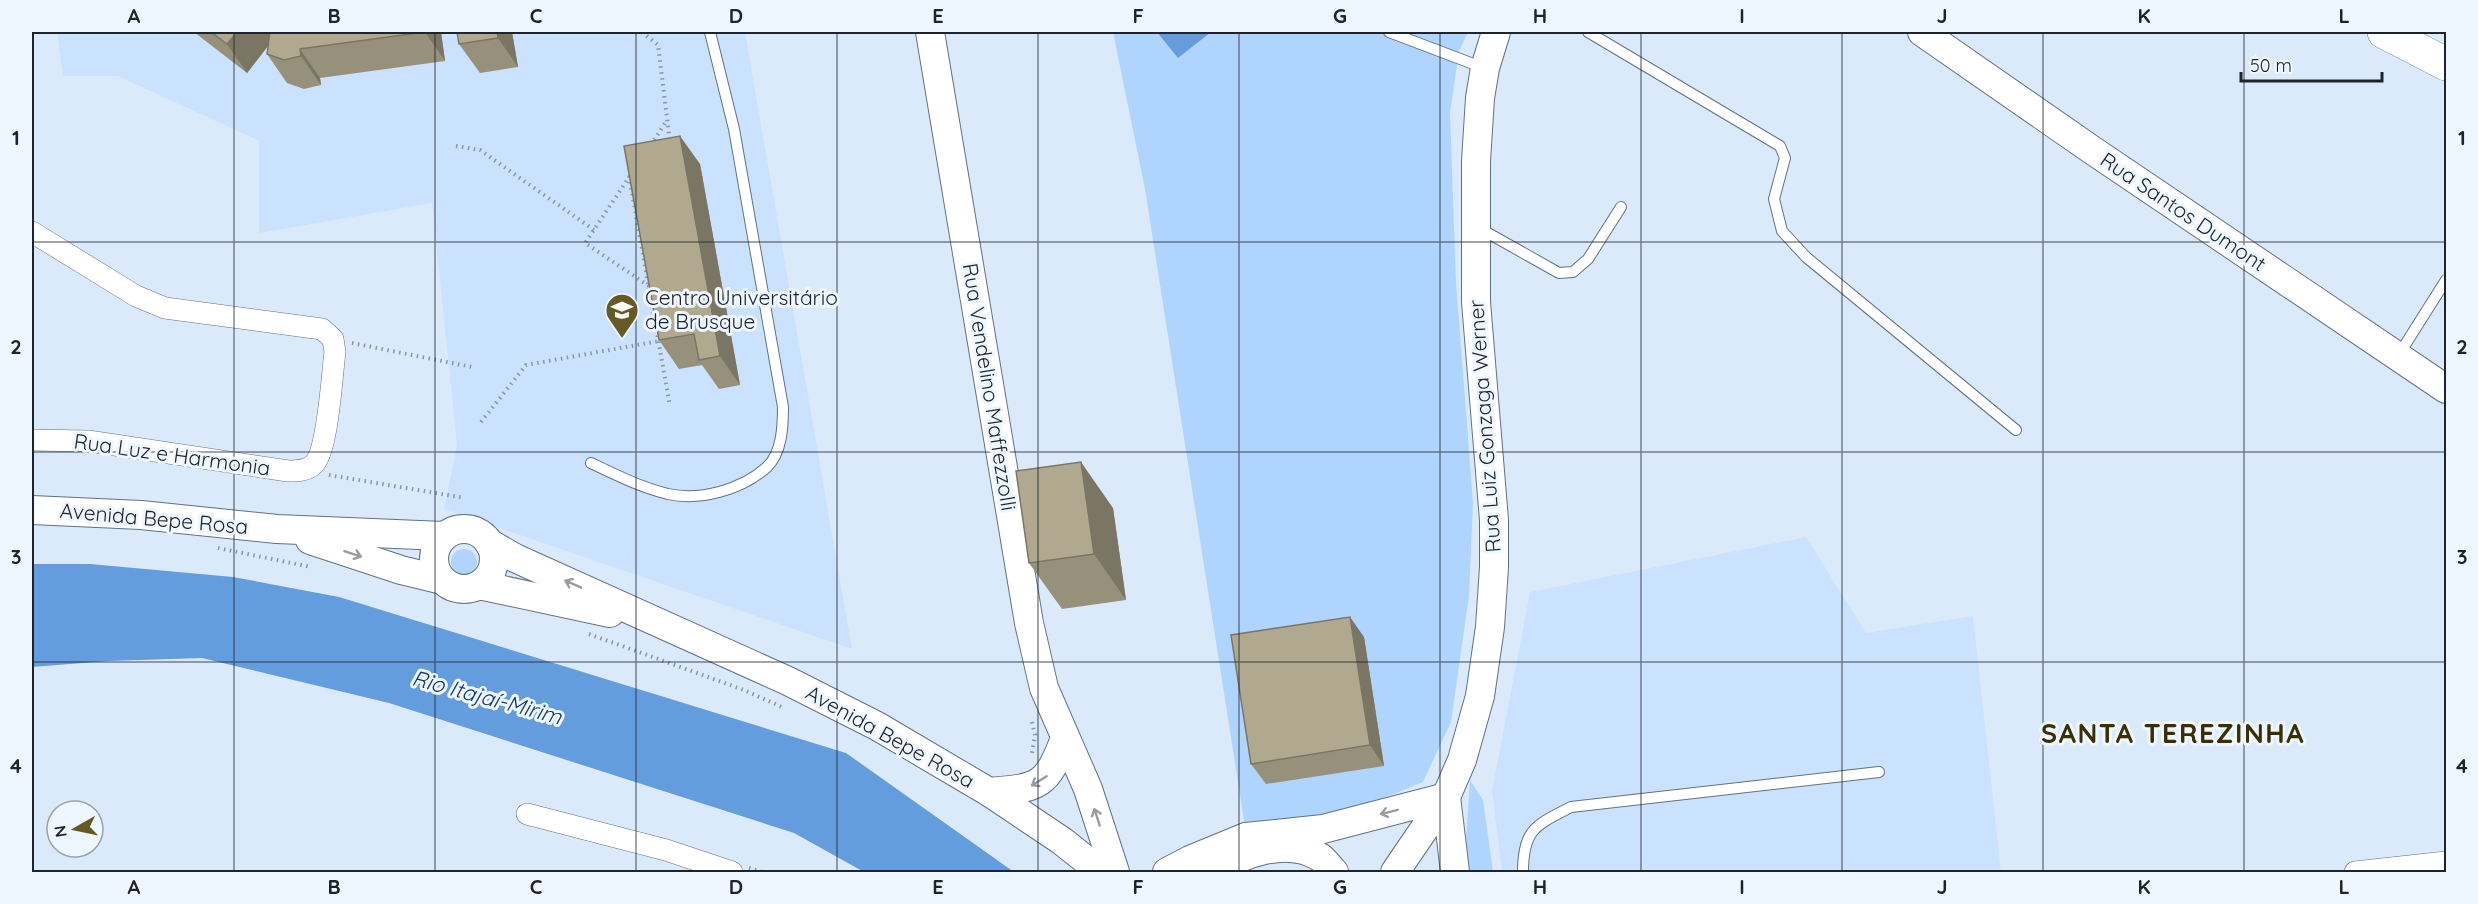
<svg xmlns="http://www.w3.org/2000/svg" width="2478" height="904" viewBox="0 0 2478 904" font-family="Quicksand,sans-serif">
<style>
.built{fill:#cbe2fe}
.green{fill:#afd4fe}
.water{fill:#649ddd}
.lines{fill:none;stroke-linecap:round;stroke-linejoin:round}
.lane-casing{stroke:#617185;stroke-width:12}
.street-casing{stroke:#617185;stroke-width:22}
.secondary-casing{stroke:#617185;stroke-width:30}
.primary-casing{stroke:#617185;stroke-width:34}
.path{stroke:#8a96a3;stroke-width:4;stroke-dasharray:1.5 4.5;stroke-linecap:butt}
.lane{stroke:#fff;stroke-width:10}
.street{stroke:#fff;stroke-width:21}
.secondary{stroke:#fff;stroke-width:28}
.primary{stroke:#fff;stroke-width:33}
.wall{fill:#97917b}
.shaded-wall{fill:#7b7664}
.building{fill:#b0a98f;stroke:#7b7664;stroke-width:1.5}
.oneway{stroke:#999ca0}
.grid{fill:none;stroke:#1d242c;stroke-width:1.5;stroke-opacity:0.55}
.labels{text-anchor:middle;stroke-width:6;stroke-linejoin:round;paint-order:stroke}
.street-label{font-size:21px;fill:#1d242c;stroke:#eef6ff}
.poi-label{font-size:21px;fill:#1d242c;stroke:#eef6ff;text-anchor:start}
.water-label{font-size:22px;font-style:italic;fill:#143c66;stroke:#eef6ff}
.district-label{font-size:27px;font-weight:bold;letter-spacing:1.5px;fill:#392f03;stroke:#eef6ff}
.neatline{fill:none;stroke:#1d242c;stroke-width:2}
.grid-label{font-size:20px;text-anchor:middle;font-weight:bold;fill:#1d242c}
</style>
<rect width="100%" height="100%" fill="#dbeafb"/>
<g class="built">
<path d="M57,32H745L852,649L444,509L457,445L432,203L259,233V141L118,76H63Z"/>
<path d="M1806,537L1866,633L1973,616L2001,872H1502L1492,791L1530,592Z"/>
</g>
<g class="green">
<path d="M1113,32H1468L1459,51L1450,113L1456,282L1473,503L1469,596L1451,722L1423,782L1362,807L1245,827L1145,189Z"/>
<circle cx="464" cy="562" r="13"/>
<path d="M1470,780L1483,800L1493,872H1469L1466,839Z"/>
</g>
<g class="water">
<path d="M1157,32H1211L1178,58Z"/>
<path d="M32,564H90L233,577L339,597L846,753L1014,872H864L794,833L389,703L202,658L108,661L32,667Z"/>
</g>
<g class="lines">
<defs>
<g id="lane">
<path d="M1389,32L1484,68"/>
<path d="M1588,32L1780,146L1785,158L1774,199L1782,231L1806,257L2016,430"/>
<path d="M1479,228L1559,273L1573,272L1588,259L1621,207"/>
<path d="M2398,356L2446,280"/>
<path d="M591,463C616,475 640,487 668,494C700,501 742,490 767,467C782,453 783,426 783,407L734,129L710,32"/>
<path d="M1523,872C1523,829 1536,825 1571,807L1879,772"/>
</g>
<g id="street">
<path d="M32,232L136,296L165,308L322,329L333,339L335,352C332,374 328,450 314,464C307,471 297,471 288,471L88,441L32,440"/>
<path d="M527,814L666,850L732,872"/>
<path d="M2355,872L2446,862"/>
</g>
<g id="secondary">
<path d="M930,32L1029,623L1044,688L1088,789L1115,872"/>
<path d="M1922,32L2092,150L2446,389"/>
<path d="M32,510L141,515L277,529L443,536"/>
<circle cx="464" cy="559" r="30"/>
<path d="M310,540L401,570L442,580"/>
<path d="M489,543L515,558L788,681L877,726L989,792L1062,841L1101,872"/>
<path d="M479,585L610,613"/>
<path d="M989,792C1040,788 1047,786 1065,738"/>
<path d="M1446,797L1455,872"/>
<path d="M1167,872L1190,860L1246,837L1323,829L1446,797"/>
<path d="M1213,872C1242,854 1285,837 1318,856C1324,859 1329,867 1334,872"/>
<path d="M1395,872L1446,797L1462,760L1480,696L1490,627L1494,567V520L1476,302V161L1480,98L1485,68L1496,32"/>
</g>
<path id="primary" d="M2384,32L2446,64"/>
</defs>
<use href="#lane" class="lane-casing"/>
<use href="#street" class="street-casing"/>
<use href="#secondary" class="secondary-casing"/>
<use href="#primary" class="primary-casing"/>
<g class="path">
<path d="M642,32L658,45L670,142"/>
<path d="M651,145L667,120"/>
<path d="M456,146L480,150L594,230"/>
<path d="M629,176L670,406"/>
<path d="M630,176L585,243L649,286"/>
<path d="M352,343L472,367"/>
<path d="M481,422L526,365L659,341"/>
<path d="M329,475L465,498"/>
<path d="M218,548L311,567"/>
<path d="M589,634L744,690L784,708"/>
<path d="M1032,722L1035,735L1032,753"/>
<path d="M749,868L762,872"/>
</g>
<use href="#lane" class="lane"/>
<use href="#street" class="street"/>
<use href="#secondary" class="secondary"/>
<use href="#primary" class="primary"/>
</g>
<g class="wall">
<path d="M194,32H441L445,61L320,78L321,85L304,89L287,83L267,54L268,46L247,73Z"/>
<path d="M512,32L518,67L480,73L459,44Z"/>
<path d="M700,164L740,385L719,389L702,365L679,369L659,340Z"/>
<path d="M1113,508L1126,600L1062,609L1029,563Z"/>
<path d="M1364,637L1384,766L1266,784L1251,764Z"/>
</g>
<g class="shaded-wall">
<path d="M237,32H271L275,37L247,73L227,44Z"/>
<path d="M425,32H424H441L445,61Z"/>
<path d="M497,32H512L518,67L498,38Z"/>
<path d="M300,49L320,78L321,85L301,56Z"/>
<path d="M680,136L700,164L740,385L720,356Z"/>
<path d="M1081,462L1113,508L1126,600L1094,554Z"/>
<path d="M1350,617L1364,637L1384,766L1370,745Z"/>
</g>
<g class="building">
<path d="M211,32H237L227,44Z"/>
<path d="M270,32H425L300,49L301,56L284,60L267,54Z"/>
<path d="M457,32H497L498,38L459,44Z"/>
<path d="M680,136L720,356L699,360L694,334L659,340L624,146Z"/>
<path d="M1081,462L1094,554L1029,563L1016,471Z"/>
<path d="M1350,617L1370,745L1251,764L1231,635Z"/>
</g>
<defs><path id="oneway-shaft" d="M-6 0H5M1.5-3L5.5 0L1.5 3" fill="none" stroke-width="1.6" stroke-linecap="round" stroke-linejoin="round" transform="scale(1.5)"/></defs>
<g class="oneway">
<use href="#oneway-shaft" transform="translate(353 554) rotate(18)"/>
<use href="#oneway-shaft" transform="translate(573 584) rotate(-156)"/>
<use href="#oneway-shaft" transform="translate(1039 781) rotate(148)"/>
<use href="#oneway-shaft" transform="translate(1389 812) rotate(166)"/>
<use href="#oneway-shaft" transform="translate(1097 817) rotate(-108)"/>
</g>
<path class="grid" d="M234,32V872M435,32V872M636,32V872M837,32V872M1038,32V872M1239,32V872M1440,32V872M1641,32V872M1842,32V872M2043,32V872M2244,32V872M32,242H2446M32,452H2446M32,662H2446"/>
<defs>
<symbol id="university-pin" viewBox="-11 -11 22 30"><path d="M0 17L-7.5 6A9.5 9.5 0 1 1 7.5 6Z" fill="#675926" stroke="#eef6ff"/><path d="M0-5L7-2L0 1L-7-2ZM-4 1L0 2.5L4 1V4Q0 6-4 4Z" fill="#fff"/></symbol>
</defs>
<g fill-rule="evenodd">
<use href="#university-pin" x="603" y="291" width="38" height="52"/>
</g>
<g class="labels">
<g class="street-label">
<text transform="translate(2183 212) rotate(34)" y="7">Rua Santos Dumont</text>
<text transform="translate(989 387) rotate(81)" y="7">Rua Vendelino Maffezzolli</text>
<text transform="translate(1485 426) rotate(-94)" y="7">Rua Luiz Gonzaga Werner</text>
<text transform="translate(172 455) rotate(8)" y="7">Rua Luz e Harmonia</text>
<text transform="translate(154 519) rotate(5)" y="7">Avenida Bepe Rosa</text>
<text transform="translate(890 737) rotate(29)" y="7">Avenida Bepe Rosa</text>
</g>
<g class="poi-label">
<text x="645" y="305">Centro Universitário<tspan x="645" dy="24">de Brusque</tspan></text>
</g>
<g class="water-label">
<text transform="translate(487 697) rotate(15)" y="8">Rio Itajaí-Mirim</text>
</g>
<g class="district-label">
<text x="2173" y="743">SANTA TEREZINHA</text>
</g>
</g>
<rect width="2478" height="904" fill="none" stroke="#eef6ff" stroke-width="66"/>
<g transform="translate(75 829) rotate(261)"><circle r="28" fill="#eef6ff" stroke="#9aa2ab" stroke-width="1.5"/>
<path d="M0-4.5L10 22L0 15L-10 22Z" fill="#675926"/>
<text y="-9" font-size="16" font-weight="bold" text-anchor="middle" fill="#1d242c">N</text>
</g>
<path d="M2241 72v9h141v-9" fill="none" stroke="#1d242c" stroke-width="3"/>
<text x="2250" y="72" font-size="18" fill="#1d242c" stroke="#eef6ff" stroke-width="4.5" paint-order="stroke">50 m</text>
<rect x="33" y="33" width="2412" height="838" class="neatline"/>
<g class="grid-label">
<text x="134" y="23">A</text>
<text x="334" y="23">B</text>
<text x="536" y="23">C</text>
<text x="736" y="23">D</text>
<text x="938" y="23">E</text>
<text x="1138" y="23">F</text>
<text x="1340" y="23">G</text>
<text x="1540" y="23">H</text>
<text x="1742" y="23">I</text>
<text x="1942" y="23">J</text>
<text x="2144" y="23">K</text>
<text x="2344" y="23">L</text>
<text x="16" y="145">1</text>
<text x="2462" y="145">1</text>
<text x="16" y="354">2</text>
<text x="2462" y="354">2</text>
<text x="16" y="564">3</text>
<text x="2462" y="564">3</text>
<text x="16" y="773">4</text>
<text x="2462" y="773">4</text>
<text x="134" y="894">A</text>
<text x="334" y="894">B</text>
<text x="536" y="894">C</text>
<text x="736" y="894">D</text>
<text x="938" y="894">E</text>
<text x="1138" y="894">F</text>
<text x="1340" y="894">G</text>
<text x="1540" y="894">H</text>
<text x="1742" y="894">I</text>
<text x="1942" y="894">J</text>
<text x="2144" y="894">K</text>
<text x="2344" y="894">L</text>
</g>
</svg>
